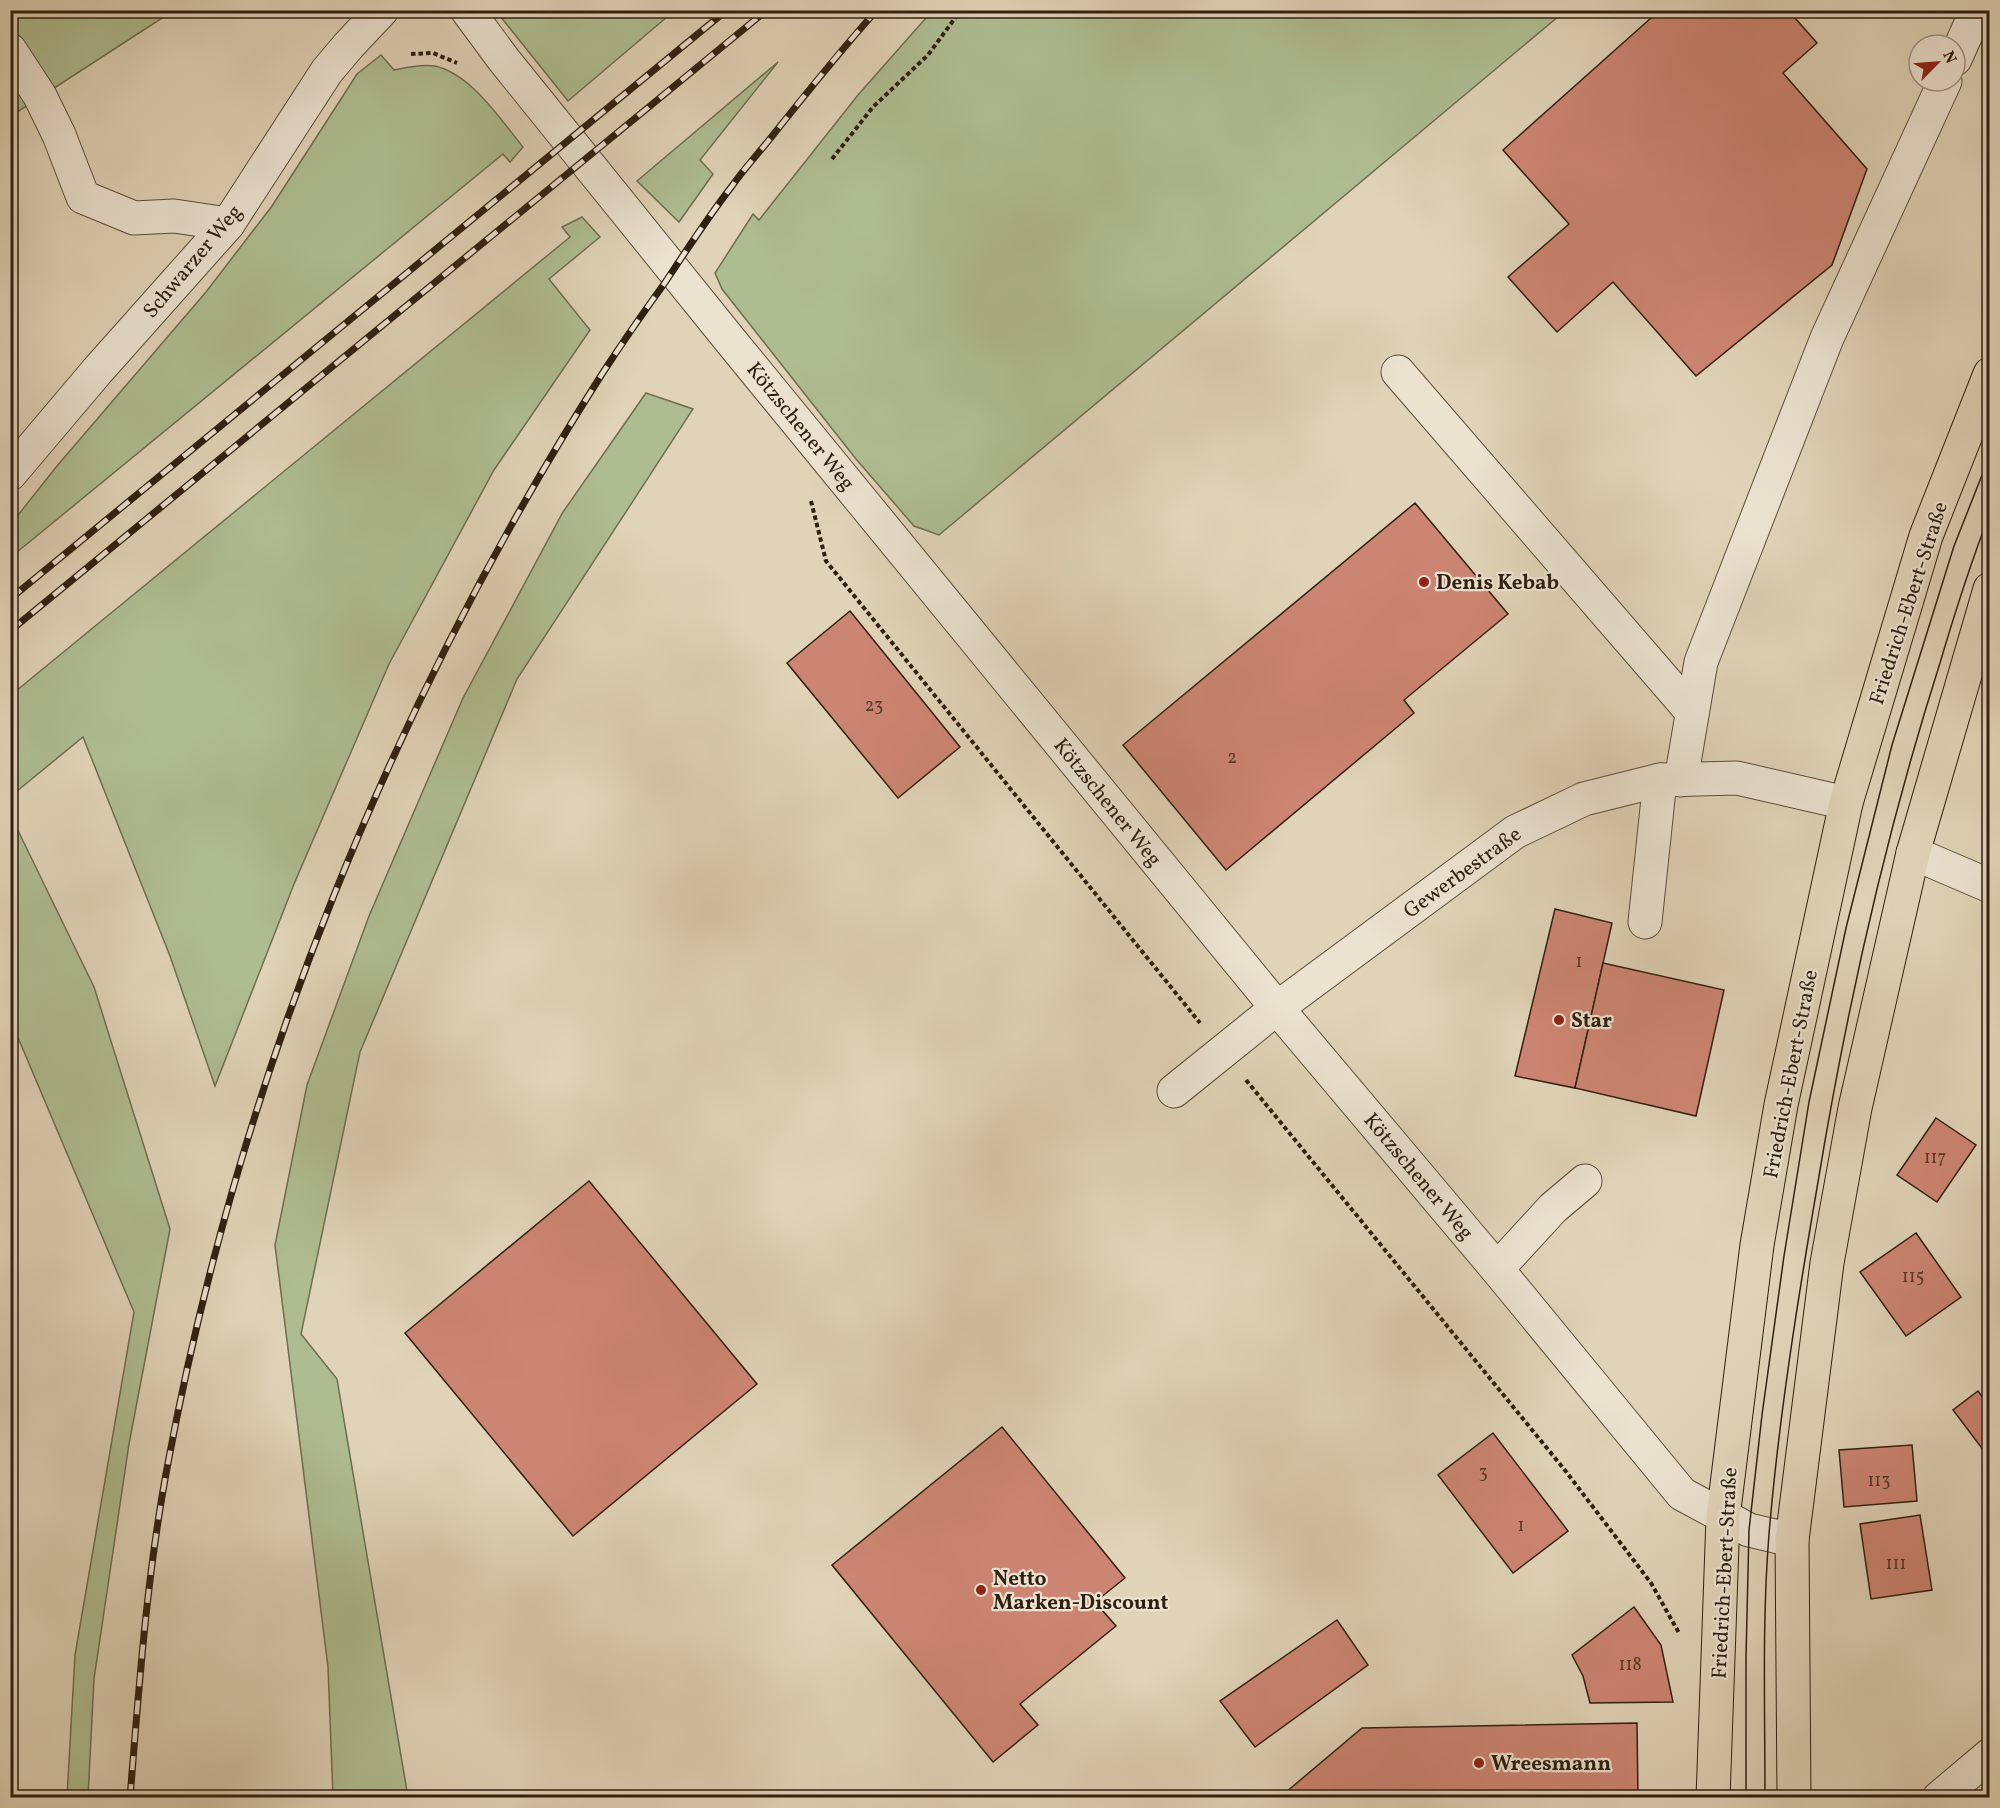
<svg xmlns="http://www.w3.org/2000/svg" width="2000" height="1808" viewBox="0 0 2000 1808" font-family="Vollkorn,serif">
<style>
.green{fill:#aebd91;stroke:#6f6e50;stroke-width:1.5}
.building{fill:#cd8573;stroke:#30200f;stroke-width:1.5}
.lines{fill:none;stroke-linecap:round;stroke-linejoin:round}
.minor-casing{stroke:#5c4d39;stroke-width:35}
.major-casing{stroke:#30200f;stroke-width:35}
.path{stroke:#30200f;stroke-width:4;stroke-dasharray:4.5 3;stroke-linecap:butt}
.minor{stroke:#ebe2d0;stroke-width:33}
.major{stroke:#e0d3b7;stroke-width:33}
.tram{stroke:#30200f;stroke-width:1.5}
.rail-casing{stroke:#30200f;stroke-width:7}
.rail{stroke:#ebe2d0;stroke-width:4.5;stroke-dasharray:14;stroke-linecap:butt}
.poi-dot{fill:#8f2418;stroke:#ebe2d0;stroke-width:2}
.labels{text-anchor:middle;stroke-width:4.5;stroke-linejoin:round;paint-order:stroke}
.number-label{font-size:18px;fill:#573928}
.street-label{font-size:21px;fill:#30200f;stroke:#ebe2d0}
.poi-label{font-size:21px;font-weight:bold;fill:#30200f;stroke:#ebe2d0;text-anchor:start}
</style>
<rect width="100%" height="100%" fill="#e0d3b7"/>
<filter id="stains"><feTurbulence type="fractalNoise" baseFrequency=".00333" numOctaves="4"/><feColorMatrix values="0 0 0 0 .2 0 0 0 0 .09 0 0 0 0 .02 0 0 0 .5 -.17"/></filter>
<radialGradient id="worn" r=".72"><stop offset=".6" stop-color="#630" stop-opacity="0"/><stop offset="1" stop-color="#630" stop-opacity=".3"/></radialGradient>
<g class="green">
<path d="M933,10H1565V11L939,535L914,526L856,459L722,289L715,273L753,214L759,220L858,95Z"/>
<path d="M11,11H173L11,116Z"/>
<path d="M496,11H674L568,101Z"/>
<path d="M381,55L394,70C407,67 422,64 435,66C471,74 501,120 523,147L510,162L503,154L11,557V524L57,466L206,292L272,206L357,74Z"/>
<path d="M778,62L700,160L713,174L679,222L637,181Z"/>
<path d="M582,217L600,237L549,279L590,330L494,470L389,664L294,884L215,1086L170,956L83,737L11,796V695L570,237L562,227Z"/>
<path d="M646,393L693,409L517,679L360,1052L301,1334L337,1379L408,1797H333L328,1667L275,1245L307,1085L369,916L463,698L563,512Z"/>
<path d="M10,814L94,987L170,1229L129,1444L94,1679L88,1797H67L75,1655L134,1312L11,1021Z"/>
</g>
<g class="building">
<path d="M1660,10H1788L1817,43L1783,73L1867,169L1832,265L1696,376L1613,282L1557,332L1508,277L1569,224L1503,150Z"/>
<path d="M1415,503L1508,614L1404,700L1414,713L1226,870L1123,745Z"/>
<path d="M850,611L960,747L898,798L787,663Z"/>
<path d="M1555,909L1612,923L1575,1088L1515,1076Z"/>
<path d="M1603,963L1724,990L1696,1116L1575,1088Z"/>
<path d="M1936,1118L1976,1145L1937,1202L1897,1175Z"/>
<path d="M589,1181L757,1384L573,1536L405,1333Z"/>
<path d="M1916,1233L1961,1297L1906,1336L1860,1272Z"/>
<path d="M1978,1391L1990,1407V1459L1953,1410Z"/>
<path d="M1002,1427L1125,1578L1095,1602L1116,1626L1020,1704L1038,1725L993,1762L832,1565Z"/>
<path d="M1493,1433L1568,1531L1513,1573L1438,1475Z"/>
<path d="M1912,1445L1917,1501L1844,1507L1839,1450Z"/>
<path d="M1920,1515L1932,1590L1871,1599L1860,1524Z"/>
<path d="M1634,1607L1661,1645L1673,1702L1590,1703L1583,1676L1572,1655Z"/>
<path d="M1337,1620L1368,1665L1255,1747L1220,1701Z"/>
<path d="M1637,1723L1638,1798H1279L1362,1728Z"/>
</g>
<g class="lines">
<defs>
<g id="minor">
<path d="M467,10L504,60L730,340L1277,1008L1497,1269L1682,1494L1749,1530L1792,1540"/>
<path d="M10,50L40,96L59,135L83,197L134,218L174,216L228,224"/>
<path d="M1955,59L1977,10"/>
<path d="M1398,372L1692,712"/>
<path d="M10,474L98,370L228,224L327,71L349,45L382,10"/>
<path d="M1681,780L1701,662L1827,338L1945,81"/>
<path d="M1913,853L1990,886"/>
<path d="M1645,922L1660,780"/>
<path d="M1174,1091L1277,1008L1515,832L1584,799L1660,780L1737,778L1846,803"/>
<path d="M1497,1269L1553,1208L1585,1181"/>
<path d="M1939,1798L1990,1755"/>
</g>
<g id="major">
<path d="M1713,1798L1723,1517L1757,1245L1781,1105L1846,803L1926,536L1990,374"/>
<path d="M1794,1798L1792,1540L1827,1263L1855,1108L1913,853L1990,589"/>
</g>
</defs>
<use href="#minor" class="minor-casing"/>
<use href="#major" class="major-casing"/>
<g class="path">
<path d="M411,54L433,53L457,63"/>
<path d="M832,159L873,107L928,55L961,10"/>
<path d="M811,501L826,561L1200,1023"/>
<path d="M1246,1080L1564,1469L1651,1583L1679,1633"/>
</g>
<use href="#minor" class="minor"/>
<use href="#major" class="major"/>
<g class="tram">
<path d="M1746,1798V1657L1749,1530L1762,1415L1784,1256L1809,1102L1846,928L1892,745L1954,546L1990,455"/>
<path d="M1765,1798C1765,1710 1762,1621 1769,1534C1779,1416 1798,1298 1818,1182C1847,1006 1886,832 1940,663C1955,612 1971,562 1990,513"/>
</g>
<defs>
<g id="rail">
<path d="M10,599L727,10"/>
<path d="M10,631L767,10"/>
<path d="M130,1798C139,1686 147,1573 168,1463C240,1077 391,705 602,374C622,343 643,313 664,284C686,251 708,217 732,186C743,170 757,155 769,140C804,96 839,52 877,10"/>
</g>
</defs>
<use href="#rail" class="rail-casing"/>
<use href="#rail" class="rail"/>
</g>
<g class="poi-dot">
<circle cx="1424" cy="582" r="6"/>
<circle cx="1559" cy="1020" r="6"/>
<circle cx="981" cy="1590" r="6"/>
<circle cx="1479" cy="1763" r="6"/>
</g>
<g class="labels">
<g class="number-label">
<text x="874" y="711">23</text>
<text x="1232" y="763">2</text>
<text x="1579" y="967">1</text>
<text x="1935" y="1163">117</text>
<text x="1913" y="1282">115</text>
<text x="1483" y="1478">3</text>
<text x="1879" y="1486">113</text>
<text x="1521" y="1531">1</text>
<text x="1896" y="1569">111</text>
<text x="1630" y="1670">118</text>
</g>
<g class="street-label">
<text transform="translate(192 261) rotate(-50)" y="7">Schwarzer Weg</text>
<text transform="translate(801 426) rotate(51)" y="7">Kötzschener Weg</text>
<text transform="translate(1908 603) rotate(-72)" y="7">Friedrich-Ebert-Straße</text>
<text transform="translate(1108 802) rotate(51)" y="7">Kötzschener Weg</text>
<text transform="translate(1462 872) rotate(-36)" y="7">Gewerbestraße</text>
<text transform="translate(1790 1074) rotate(-79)" y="7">Friedrich-Ebert-Straße</text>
<text transform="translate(1419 1176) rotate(50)" y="7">Kötzschener Weg</text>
<text transform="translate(1724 1573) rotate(-87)" y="7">Friedrich-Ebert-Straße</text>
</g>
<g class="poi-label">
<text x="1436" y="589">Denis Kebab</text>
<text x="1571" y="1027">Star</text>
<text x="993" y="1585">Netto<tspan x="993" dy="24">Marken-Discount</tspan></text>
<text x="1491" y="1770">Wreesmann</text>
</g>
</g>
<rect width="2000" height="1808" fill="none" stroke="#e0d3b7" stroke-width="36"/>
<rect x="12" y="12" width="1976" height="1784" fill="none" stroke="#30200f" stroke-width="3"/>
<rect x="18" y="18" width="1964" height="1772" fill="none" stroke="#30200f" stroke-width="1.5"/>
<g transform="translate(1937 63) rotate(65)"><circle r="28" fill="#ebe2d0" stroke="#a09483" stroke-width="1.5"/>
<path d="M0-4.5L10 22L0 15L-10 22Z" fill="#8f2418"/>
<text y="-9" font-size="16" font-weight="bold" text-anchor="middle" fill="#30200f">N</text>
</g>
<rect width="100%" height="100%" filter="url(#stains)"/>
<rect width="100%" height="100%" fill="url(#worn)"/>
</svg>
